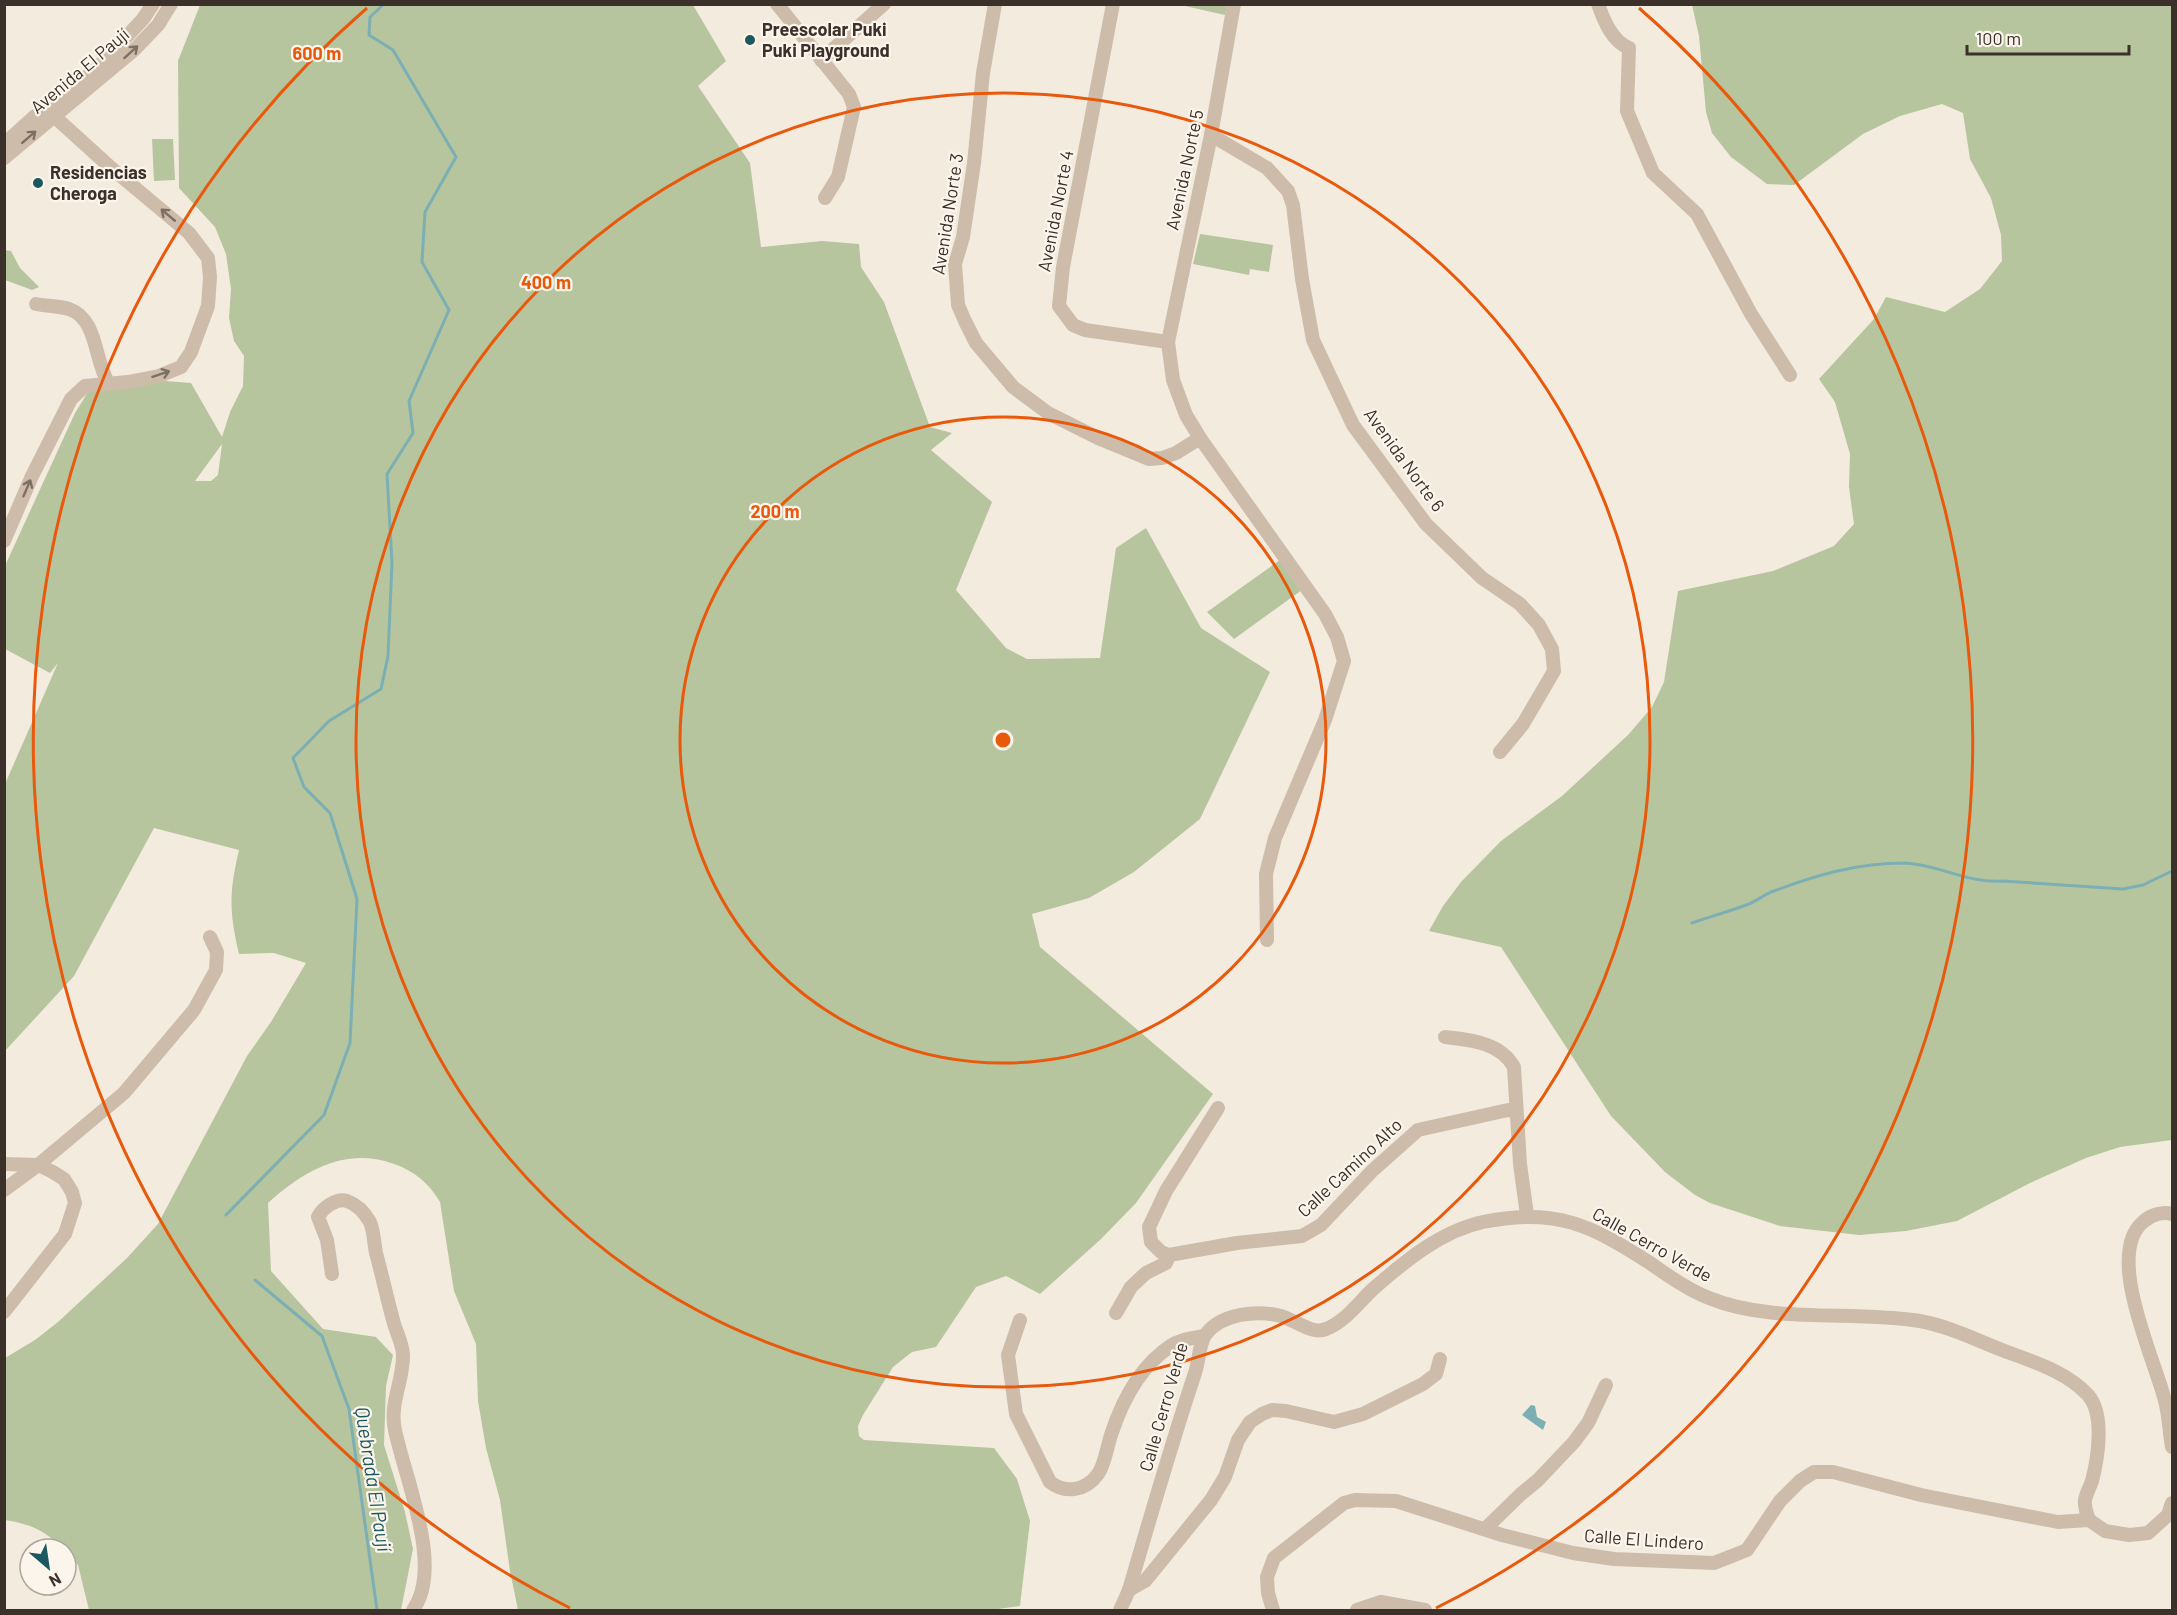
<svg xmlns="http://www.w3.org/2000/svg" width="2177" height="1615" viewBox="0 0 2177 1615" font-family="Barlow,sans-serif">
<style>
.green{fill:#b6c59e;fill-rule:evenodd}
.water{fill:#7cafb3}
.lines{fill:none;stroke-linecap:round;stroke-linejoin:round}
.stream{stroke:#7cafb3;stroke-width:3}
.minor{stroke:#cebcaa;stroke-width:14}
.oneway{stroke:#7d6f64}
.ring{fill:none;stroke:#e8590c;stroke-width:3}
.poi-dot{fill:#1c585f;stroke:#fbf5ec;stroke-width:2}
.labels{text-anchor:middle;stroke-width:4.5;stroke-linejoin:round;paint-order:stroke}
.poi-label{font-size:18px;font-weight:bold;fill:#3b302a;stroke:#fbf5ec;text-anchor:start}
.street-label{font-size:18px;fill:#3b302a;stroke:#fbf5ec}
.water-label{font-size:20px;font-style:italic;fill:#1c585f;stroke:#fbf5ec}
.centre{fill:#e8590c;stroke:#fbf5ec;stroke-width:3}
.ring-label{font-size:18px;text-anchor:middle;font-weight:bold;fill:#e8590c;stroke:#fbf5ec;stroke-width:4.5;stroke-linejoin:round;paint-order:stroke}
</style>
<rect width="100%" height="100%" fill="#f4ebdf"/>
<g class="green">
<path d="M1176,4H1227V5L1225,15Z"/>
<path d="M200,5H693L726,61L698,86L750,163L761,247L822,241L859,244L861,267L884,302L930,427L952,433L931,450L992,502L956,590L1006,648L1027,659L1100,658L1116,548L1146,528L1201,628L1270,672L1200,819L1134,872L1089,898L1032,914L1040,947L1213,1094L1136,1203L1101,1239L1040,1294L1006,1276L976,1287L936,1347L912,1352L893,1367L863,1415L858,1426L859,1436L864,1440L994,1448L1017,1479L1030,1521L1020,1606L991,1610H518L510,1571L500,1500L486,1448L478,1401L476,1344L454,1291L440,1202C429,1183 414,1171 394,1164C346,1146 303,1171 268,1203L271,1271L323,1329L376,1337L393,1355L386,1386L384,1445L405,1512L413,1549L401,1610H89L78,1565L66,1552V1549H63C45,1530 30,1524 5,1520V1358L35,1340L58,1322L127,1258L158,1224L247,1056L271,1022L306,963L274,953L239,954C229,911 229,893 239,850L154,828L74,976L5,1051V784L58,663L50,673L5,649L4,568L75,413L88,392L166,381L191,383L222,437L230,412L243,386L244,356L234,341L229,318L231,289L226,254L215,227L179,188L178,61ZM222,444L218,475L211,481H195Z"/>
<path d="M1692,5H2172V1140L2120,1147L2086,1158L2030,1183L1957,1221L1906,1231L1859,1235L1780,1226L1710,1203L1695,1195L1665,1172L1611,1116L1501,947L1429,931L1443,906L1461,882L1501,841L1562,796L1628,735L1652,707L1664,682L1678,591L1773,571L1834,546L1854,524L1849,487L1850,454L1835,402L1819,379L1874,319L1886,297L1945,312L1980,289L2002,261L2001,235L1991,198L1970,159L1963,113L1942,104L1900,116L1863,134L1794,185L1767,184L1731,157L1712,133L1706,112L1699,36Z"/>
<path d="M152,139H173L175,180L154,181Z"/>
<path d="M1200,234L1273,245L1269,272L1250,269L1249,275L1193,264Z"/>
<path d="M5,250L11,251L20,268L39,287L32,290L5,280Z"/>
<path d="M1280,560L1302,590L1234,639L1207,612Z"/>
</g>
<path class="water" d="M1531,1405L1535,1406L1537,1417L1546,1422L1543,1430L1522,1415Z"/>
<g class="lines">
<g class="stream">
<path d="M1692,923C1711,916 1731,911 1749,904C1758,900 1765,894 1774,891C1816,875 1858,863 1904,863C1938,864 1968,884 2003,881L2123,889L2143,885L2172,871"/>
<path d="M226,1215L324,1115L350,1043L357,899L330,813L304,787L293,758L329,721L381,689L388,656L392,563L387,474L413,433L409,401L449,310L422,262L425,212L456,157L393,50L369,35L370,17L384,4"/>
<path d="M255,1280L322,1336L349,1409L377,1610"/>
</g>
<g class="minor">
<path d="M777,4L849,94L854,107L838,177L825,198"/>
<path d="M995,4L983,73L974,163L963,237L955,264L958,305L965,321L976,343L1013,387L1048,413L1098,438L1149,459L1162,458L1176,453L1200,438L1186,415L1173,380L1168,342L1211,135L1234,4"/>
<path d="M1113,4L1063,267L1059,306L1073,325L1085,330L1168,342"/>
<path d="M1598,4C1604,21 1612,41 1629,48L1627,111L1653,173L1697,214L1751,314L1790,375"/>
<path d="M821,60L884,4"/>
<path d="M1211,135L1267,168L1288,191L1293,205L1302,279L1313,340L1353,425L1426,524L1482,578L1520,604L1539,625L1552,649L1554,671L1523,724L1500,752"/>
<path d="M4,144L34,117L80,83L103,62L143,19L153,4"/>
<path d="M4,158L135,49L158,25L171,4"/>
<path d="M36,304C46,306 59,306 69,309C98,319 94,360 108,382"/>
<path d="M1200,438L1325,614L1337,637L1344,661L1325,720L1275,838L1266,874L1267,940"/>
<path d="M4,541L32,476L71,399L85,386L128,382L159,376L181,367L191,352L208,306L210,277L208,258L189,233L109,166L45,108"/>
<path d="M1445,1037C1470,1040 1500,1042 1514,1067L1520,1164L1527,1215"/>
<path d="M1218,1108L1166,1191L1149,1227L1151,1242L1161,1252L1169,1255L1237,1243L1302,1236L1321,1225L1372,1171L1418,1130L1508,1110L1516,1112"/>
<path d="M4,1164L38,1165L51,1171L64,1179L72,1192L75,1203L65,1234L4,1312"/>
<path d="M4,1190L38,1165L124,1093L194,1010L216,970L217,952L210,937"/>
<path d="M2172,1214C2163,1211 2150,1215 2143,1222C2105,1254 2153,1356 2164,1397C2169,1413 2169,1431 2172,1447"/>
<path d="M332,1274L327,1240L318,1217C323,1207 337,1198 347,1201C358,1205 365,1213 370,1222C374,1231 374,1244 376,1253C382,1275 387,1298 393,1320C396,1332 402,1342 403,1354C404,1380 389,1403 395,1430C405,1479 444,1567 413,1610"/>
<path d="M1116,1313L1131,1287L1146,1273L1166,1263L1169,1255"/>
<path d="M1020,1320L1008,1355L1016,1414L1050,1482C1065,1494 1086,1491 1098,1474C1105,1464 1107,1447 1111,1435C1122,1401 1141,1365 1172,1345C1180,1339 1194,1338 1203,1336"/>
<path d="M1485,1529L1521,1494L1538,1480L1574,1442L1588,1423L1606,1385"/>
<path d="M1129,1590L1145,1581L1211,1500L1225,1477L1238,1440L1250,1422L1262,1414L1272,1410L1286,1411L1334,1422L1363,1414L1423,1384L1436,1374L1440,1359"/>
<path d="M1120,1610L1129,1590C1150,1518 1171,1445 1195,1373C1199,1362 1199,1343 1206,1334C1222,1313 1257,1310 1281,1316C1295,1320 1312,1335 1326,1329C1345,1322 1359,1302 1373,1289C1405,1261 1441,1231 1483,1222C1555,1207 1591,1225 1650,1263C1668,1276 1688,1290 1709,1298C1772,1324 1853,1310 1920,1321C1952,1327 1980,1342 2010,1353C2037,1363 2068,1373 2088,1395C2105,1414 2098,1458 2092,1481C2090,1487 2086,1494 2085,1500C2084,1507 2087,1514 2089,1520"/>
<path d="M1273,1610L1268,1593L1267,1577L1274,1558L1344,1503L1355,1500L1396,1501L1502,1535L1573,1553L1614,1559L1714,1563L1747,1550L1780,1501L1800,1481L1814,1472H1833L1921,1495L2058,1522L2089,1520L2105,1531L2129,1535L2148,1533L2168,1515L2172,1503"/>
<path d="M1357,1610L1381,1602L1425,1610"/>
</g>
</g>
<defs><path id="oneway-shaft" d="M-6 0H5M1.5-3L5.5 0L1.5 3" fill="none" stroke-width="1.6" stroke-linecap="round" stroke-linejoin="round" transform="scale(1.5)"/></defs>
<g class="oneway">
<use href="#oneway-shaft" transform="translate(131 52) rotate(-42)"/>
<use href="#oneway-shaft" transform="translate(29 137) rotate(-41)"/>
<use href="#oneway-shaft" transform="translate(168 215) rotate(-140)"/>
<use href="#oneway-shaft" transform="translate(161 374) rotate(-18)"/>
<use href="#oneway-shaft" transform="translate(27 488) rotate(-67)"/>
</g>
<g class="ring">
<circle cx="1003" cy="740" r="323"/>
<circle cx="1003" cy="740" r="647"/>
<path d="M570 1608A970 970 0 0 1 367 8M1639 8A970 970 0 0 1 1436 1608"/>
</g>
<g class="poi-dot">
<circle cx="750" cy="40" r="6"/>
<circle cx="38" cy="183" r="6"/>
</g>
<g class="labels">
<g class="poi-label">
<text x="762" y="36">Preescolar Puki<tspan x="762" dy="21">Puki Playground</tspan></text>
<text x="50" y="179">Residencias<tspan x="50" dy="21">Cheroga</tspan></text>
</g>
<g class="street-label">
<text transform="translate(80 71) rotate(-40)" y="6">Avenida El Paují</text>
<text transform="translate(1185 170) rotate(-78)" y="6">Avenida Norte 5</text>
<text transform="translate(1056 211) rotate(-79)" y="6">Avenida Norte 4</text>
<text transform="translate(948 214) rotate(-81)" y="6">Avenida Norte 3</text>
<text transform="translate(1404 460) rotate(54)" y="6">Avenida Norte 6</text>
<text transform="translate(1350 1168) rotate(-43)" y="6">Calle Camino Alto</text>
<text transform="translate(1652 1245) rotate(29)" y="6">Calle Cerro Verde</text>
<text transform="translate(1164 1407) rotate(-74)" y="6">Calle Cerro Verde</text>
<text transform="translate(1644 1540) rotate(4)" y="6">Calle El Lindero</text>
</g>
<g class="water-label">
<text transform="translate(373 1479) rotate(81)" y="7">Quebrada El Paují</text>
</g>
</g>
<circle cx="1003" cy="740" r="9" class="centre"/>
<g class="ring-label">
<text x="317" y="60">600 m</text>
<text x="546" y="289">400 m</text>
<text x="775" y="518">200 m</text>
</g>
<rect width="2177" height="1615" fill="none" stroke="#3b302a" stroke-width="12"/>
<g transform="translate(48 1567) rotate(151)"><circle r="28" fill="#fbf5ec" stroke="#aea69e" stroke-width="1.5"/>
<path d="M0-4.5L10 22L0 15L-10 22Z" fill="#1c585f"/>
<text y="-9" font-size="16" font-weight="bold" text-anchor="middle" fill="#3b302a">N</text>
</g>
<path d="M1967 45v9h162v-9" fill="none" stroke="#3b302a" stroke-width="3"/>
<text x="1976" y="45" font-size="18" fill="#3b302a" stroke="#fbf5ec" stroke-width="4.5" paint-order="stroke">100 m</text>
</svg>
